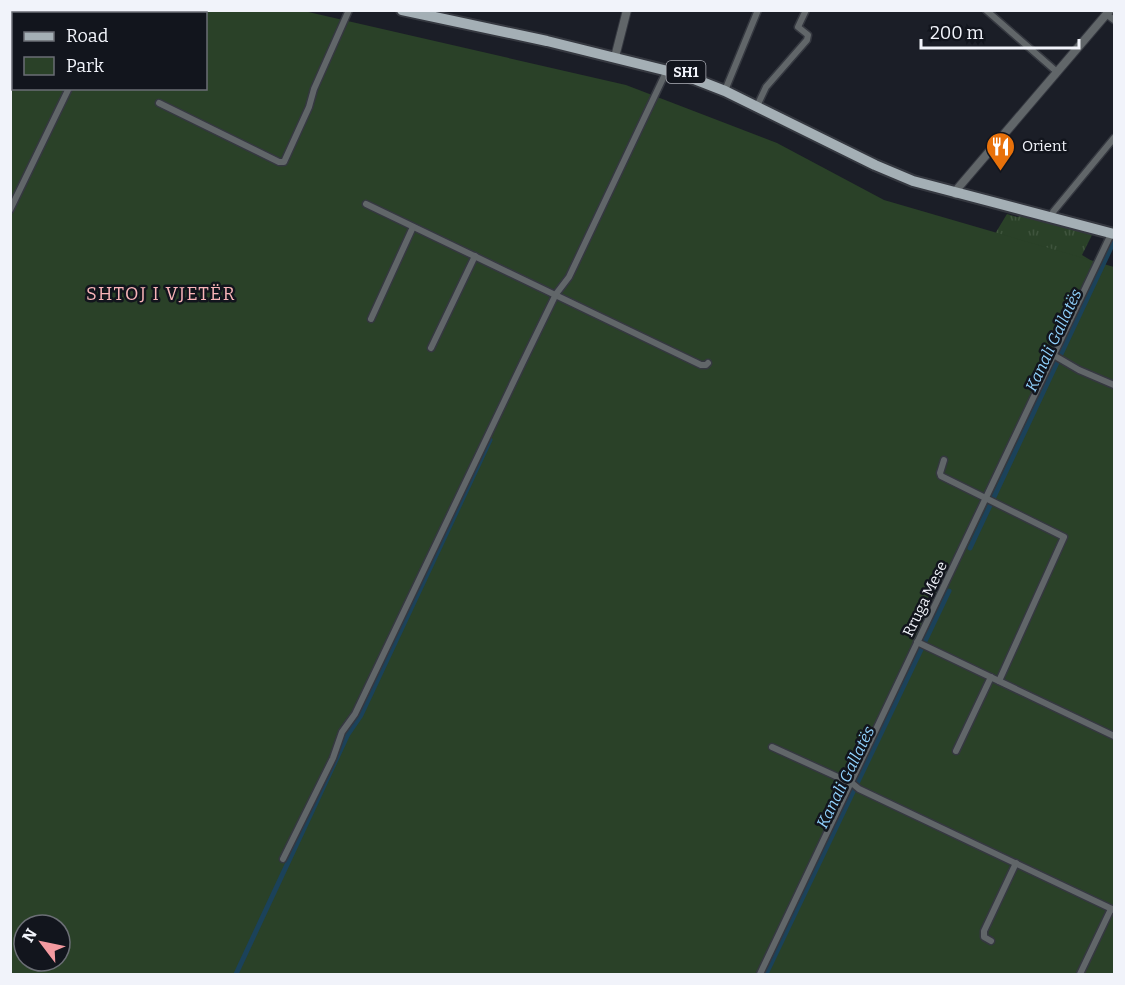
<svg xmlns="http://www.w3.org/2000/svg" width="1125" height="985" viewBox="0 0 1125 985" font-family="Bitter,serif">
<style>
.grass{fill:url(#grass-tufts)}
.park{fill:#2a4128;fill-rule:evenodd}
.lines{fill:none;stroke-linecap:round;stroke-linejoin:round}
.canal{stroke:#1b425a;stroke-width:5}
.minor-casing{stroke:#353840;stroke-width:9}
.tertiary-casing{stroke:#353840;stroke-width:10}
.primary-casing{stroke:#353840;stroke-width:14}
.minor{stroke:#616669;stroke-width:6}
.tertiary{stroke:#616669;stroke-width:8}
.primary{stroke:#a4afb5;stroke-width:10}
.labels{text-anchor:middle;stroke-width:5;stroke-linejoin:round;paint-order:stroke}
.shield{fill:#12151d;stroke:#aeb0b8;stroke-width:1.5}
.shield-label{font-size:14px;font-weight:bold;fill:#f1f3fa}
.poi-label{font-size:15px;fill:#f1f3fa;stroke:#12151d;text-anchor:start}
.street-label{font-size:15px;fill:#f1f3fa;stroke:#12151d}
.water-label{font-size:16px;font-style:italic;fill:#91d2fe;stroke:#12151d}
.quarter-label{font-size:18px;letter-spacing:1.5px;fill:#f9b4b8;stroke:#12151d}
</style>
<defs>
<pattern id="grass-tufts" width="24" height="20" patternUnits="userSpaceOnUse" patternTransform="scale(1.5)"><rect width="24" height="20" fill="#2a4128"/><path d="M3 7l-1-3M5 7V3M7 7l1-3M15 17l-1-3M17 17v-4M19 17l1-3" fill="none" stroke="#3f543d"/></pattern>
</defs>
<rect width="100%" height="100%" fill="#1b1e27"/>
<path class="grass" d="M1007,214L1017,217L1023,215L1093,233L1082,255L1095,263L952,305Z"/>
<path class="park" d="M10,11H304L626,85L777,143L884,200L1114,267V974H11ZM14,14H206V88H14ZM24,925H60V961H24Z"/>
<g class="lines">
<g class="canal">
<path d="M970,548L1114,241"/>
<path d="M236,974L348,734L361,715L490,440"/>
<path d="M766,974L949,591"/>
</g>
<defs>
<g id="minor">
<path d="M986,10L1057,72"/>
<path d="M104,14L105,10"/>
<path d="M1106,14L1114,20"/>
<path d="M726,88L758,10"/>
<path d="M159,103L279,162H284L309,107L314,89L349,10"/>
<path d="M758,104L766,87L807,40L808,35L798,27L806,10"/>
<path d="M366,204L701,365H706L708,363"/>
<path d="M10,210L69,88"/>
<path d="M1050,218L1053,212L1114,138"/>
<path d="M371,319L413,227"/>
<path d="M431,348L475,256"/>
<path d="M1055,356L1079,370L1114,385"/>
<path d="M944,460L940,473L941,476L1064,537L999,681"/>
<path d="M917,642L1114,736"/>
<path d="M772,747L853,784L859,789L1114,910"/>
<path d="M956,751L991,677"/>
<path d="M283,859L333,758L342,732L355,714L522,364L556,294L569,277L667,70"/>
<path d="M991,941L984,937V931L1016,863"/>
<path d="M760,974L1111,234"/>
<path d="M1080,974L1111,909"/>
</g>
<g id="tertiary">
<path d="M615,57L627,10"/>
<path d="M956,194L958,188L1110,10"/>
</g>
<path id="primary" d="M402,10L547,41L684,75L725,91L875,165L913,181L1114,234"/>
</defs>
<use href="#minor" class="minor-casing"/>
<use href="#tertiary" class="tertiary-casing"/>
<use href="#primary" class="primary-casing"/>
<use href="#minor" class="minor"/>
<use href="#tertiary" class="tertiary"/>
<use href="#primary" class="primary"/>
</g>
<defs>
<symbol id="restaurant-pin" viewBox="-11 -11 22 30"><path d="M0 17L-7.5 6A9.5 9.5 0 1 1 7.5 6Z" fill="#e8710a" stroke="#12151d"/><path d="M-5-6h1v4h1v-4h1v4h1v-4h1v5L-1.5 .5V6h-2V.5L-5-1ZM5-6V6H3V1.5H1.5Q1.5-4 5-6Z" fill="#fff"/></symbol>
</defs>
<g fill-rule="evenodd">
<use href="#restaurant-pin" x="984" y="130" width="33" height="45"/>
</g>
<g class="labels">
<rect class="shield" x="666.5" y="61" width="39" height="22" rx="4.5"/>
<g class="shield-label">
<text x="686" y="77">SH1</text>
</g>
<g class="poi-label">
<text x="1022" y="151">Orient</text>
</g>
<g class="street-label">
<text transform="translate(925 599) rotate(-64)" y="5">Rruga Mese</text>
</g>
<g class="water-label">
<text transform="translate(1053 340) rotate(-65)" y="6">Kanali Gallatës</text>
<text transform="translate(845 777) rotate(-64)" y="6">Kanali Gallatës</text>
</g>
<g class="quarter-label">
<text x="161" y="300">SHTOJ I VJETËR</text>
</g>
</g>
<rect width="1125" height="985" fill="none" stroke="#f1f3fa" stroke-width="24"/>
<rect x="12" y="12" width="195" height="78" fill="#12151d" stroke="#6b6e75" stroke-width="1.5"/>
<rect x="24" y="32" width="30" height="9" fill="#a4afb5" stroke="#6b6e75" stroke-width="1.5"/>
<text x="66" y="42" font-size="18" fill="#f1f3fa">Road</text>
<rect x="24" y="57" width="30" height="18" fill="#2a4128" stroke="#6b6e75" stroke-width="1.5"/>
<text x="66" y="72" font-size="18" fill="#f1f3fa">Park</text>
<g transform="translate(42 943) rotate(302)"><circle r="28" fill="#12151d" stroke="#6b6e75" stroke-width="1.5"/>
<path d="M0-4.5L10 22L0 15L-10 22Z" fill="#f49aa0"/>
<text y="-9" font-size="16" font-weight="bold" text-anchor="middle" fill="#f1f3fa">N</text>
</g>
<path d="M921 39v9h158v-9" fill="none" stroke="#f1f3fa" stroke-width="3"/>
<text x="930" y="39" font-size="18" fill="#f1f3fa" stroke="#12151d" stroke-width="4.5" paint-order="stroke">200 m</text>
</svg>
